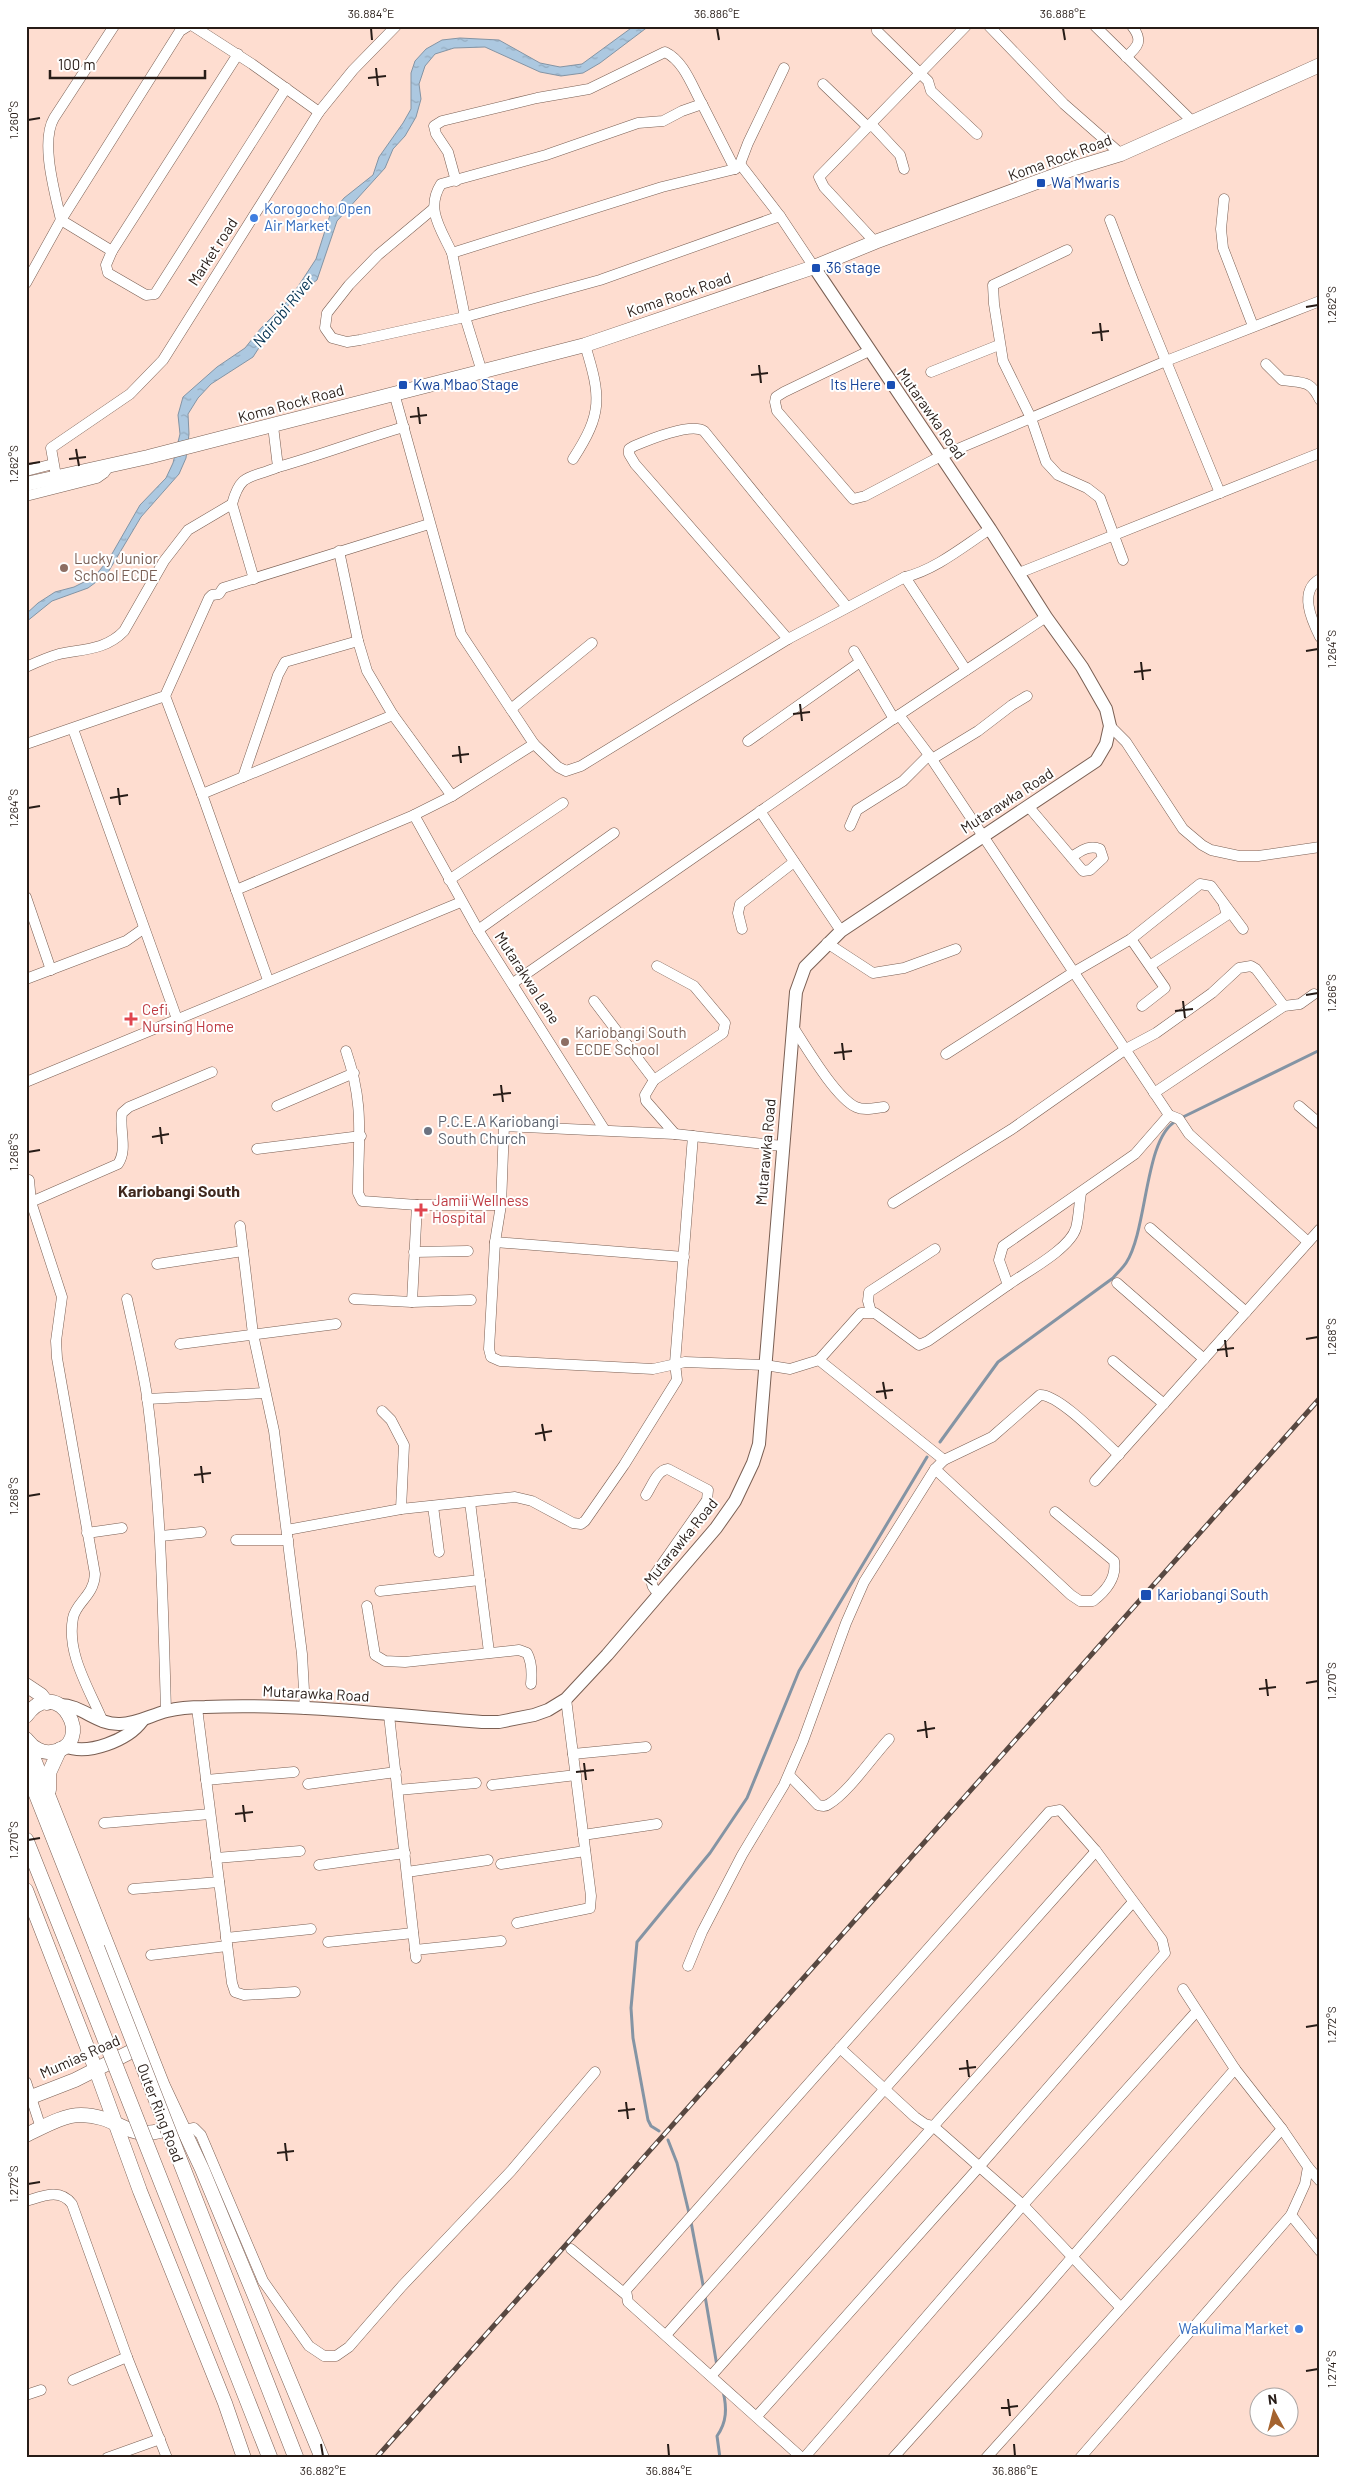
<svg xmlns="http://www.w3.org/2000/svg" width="1346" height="2484" viewBox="0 0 1346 2484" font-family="Barlow,sans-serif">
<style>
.water{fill:url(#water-ripples);stroke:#8494a4}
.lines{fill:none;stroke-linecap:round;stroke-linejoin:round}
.stream{stroke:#8494a4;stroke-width:3}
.minor-casing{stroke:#7a5f53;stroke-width:11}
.tertiary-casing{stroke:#7a5f53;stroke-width:14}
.secondary-casing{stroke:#7a5f53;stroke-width:15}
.primary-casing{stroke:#7a5f53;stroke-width:16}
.minor{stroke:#fff;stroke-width:10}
.tertiary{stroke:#fff;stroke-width:12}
.secondary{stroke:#fff;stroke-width:14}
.primary{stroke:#fff;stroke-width:15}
.rail-casing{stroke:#584841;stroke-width:5}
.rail{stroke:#fff;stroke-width:3;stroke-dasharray:9;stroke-linecap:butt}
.primary-bridge-casing{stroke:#7a5f53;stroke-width:16;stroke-linecap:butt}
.primary-bridge{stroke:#fff;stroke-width:15}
.ticks{fill:none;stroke:#271c17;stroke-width:2}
.transit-dot{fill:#1a4fb4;stroke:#fff;stroke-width:2}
.shop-dot{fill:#3f7fe0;stroke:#fff;stroke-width:2}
.education-dot{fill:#8d6e63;stroke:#fff;stroke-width:2}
.health-dot{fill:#e0444e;stroke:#fff;stroke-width:2}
.worship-dot{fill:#6b7280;stroke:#fff;stroke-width:2}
.labels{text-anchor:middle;stroke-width:4;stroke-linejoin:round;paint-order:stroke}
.street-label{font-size:15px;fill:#271c17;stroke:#fff}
.transit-label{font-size:15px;fill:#164399;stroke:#fff;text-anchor:start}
.shop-label{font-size:15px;fill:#366cbe;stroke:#fff;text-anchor:start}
.education-label{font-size:15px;fill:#785e54;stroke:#fff;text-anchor:start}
.health-label{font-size:15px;fill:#be3a42;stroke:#fff;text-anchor:start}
.worship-label{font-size:15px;fill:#5b616d;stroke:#fff;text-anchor:start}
.water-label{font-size:16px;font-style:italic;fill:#002f4f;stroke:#fff}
.neighbourhood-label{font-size:16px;font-weight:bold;fill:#3f271d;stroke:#fff}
.neatline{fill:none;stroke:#271c17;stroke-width:2}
.ticks-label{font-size:12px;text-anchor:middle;fill:#271c17}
</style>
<defs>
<pattern id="water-ripples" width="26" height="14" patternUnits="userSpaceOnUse" patternTransform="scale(1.25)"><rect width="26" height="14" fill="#acc8e0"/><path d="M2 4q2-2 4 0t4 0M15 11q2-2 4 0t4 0" fill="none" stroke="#94abbf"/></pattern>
</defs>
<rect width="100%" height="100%" fill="#feddd0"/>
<path class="water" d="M634,26H649L600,63L583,73L561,76L540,72L485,47L454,48L435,54L425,66L419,84L421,99L416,117L405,136L393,149L385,168L337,221L317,280L298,294L280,315L253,357L211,384L198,398L188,414L189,434L186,458L179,474L141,517L107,574L88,588L52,601L26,622V614L38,603L55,592L74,587L94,577L109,559L140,505L166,478L173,463L180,434L178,415L183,397L217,367L245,348L261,328L285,304L299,285L316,259L330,215L344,198L373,175L379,157L403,123L411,109V73L415,61L426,49L442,40L460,38L499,40L540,63L560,67L582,64Z"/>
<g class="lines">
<g class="stream">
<path d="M1181,1118L1320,1050"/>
<path d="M940,1442L998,1362L1113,1278C1117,1273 1122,1269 1126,1263C1148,1229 1144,1139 1176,1121"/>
<path d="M659,2131L651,2126L648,2120L633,2038L631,2008L637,1942L710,1853L747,1798L799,1671L927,1457"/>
<path d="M668,2140L677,2163L689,2213"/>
<path d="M691,2222L704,2290"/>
<path d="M705,2296L717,2366"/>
<path d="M720,2458L717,2436C727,2422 727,2408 723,2391"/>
</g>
<defs>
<g id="minor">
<path d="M114,26L54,118C40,142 55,193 61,220L112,251L238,54"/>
<path d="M193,26L252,64L319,112"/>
<path d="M877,26V31L928,81L931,91L977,134"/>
<path d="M989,26L1064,104L1121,154"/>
<path d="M1095,26L1193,122"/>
<path d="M1126,57C1139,46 1143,40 1132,26"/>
<path d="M823,84L868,127"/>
<path d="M872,125L900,155L904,169"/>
<path d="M740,164L748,143L784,68"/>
<path d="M456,181L448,152L436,134L434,126L442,121L537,98L589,89L665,52C684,61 692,86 702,104"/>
<path d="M1224,199L1221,229L1223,248L1253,326"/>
<path d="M433,209L378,255L349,285L327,313L325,328L332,338L347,342L360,340L465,317L600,280L780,216"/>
<path d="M1110,220L1134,283L1220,493"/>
<path d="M875,242L824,187L819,177L966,26"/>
<path d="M1067,250L993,285L994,304L1003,361L1031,418L1046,462L1058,475L1087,488L1100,498L1123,560"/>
<path d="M112,251L106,265L108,273L146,295L155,294L286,88"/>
<path d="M452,253C441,229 425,209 441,184L546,155L638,123L663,121L682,111L702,104L735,169"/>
<path d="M26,283L61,220L180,31L188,26"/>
<path d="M869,351L784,392L776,397L775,402L777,411L853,499L865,496L941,456L1166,361L1320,301"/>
<path d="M1266,364L1282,380C1302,383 1310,379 1320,400"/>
<path d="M482,372L465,317L452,253L662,187L735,169L740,164L780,216L814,267"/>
<path d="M931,372L999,345"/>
<path d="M394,393L461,634L534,744L558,767L566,771L581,766L788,639L905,577C935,570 964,546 990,529"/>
<path d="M573,459C603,413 601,397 585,345"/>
<path d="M278,467C321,455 362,439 404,427"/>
<path d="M26,471L53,464"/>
<path d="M56,476L51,448L130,394L163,360L319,112L353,70L396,26"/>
<path d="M26,496L97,478L104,473L109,466"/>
<path d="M232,504L254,579"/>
<path d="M339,551L358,641L367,671L393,715L452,796"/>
<path d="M1019,573L1320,453"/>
<path d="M905,577L966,670"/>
<path d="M1320,579C1298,591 1312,621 1320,637"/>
<path d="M788,639L635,464L629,454V449L634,446C648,440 691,422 704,431L847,607"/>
<path d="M854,651L894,719"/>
<path d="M26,667C37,662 48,657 59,654C83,649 106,650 124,631L164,561L188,530L232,504C241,471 251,479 278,467L273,426"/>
<path d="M165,696L202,794L268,980"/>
<path d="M511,709L592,643"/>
<path d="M899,715L929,755L1169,1115L1179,1119L1189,1134L1308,1242"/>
<path d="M1110,726L1126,742L1183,829L1202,845L1211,850L1239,856H1258L1320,847"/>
<path d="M73,729L177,1019"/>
<path d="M748,741L860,662"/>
<path d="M26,744L165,696L209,598L212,595L219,594L223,588L429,524"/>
<path d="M932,759L978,731L1012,705L1027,696"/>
<path d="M243,777L278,675L285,662L358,641"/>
<path d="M202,794L393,715"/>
<path d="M1028,806L1083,871L1090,870L1103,858L1100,849C1089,844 1080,852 1071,857"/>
<path d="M760,811L841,931"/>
<path d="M414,815L478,930L604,1129"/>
<path d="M850,826L857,810L903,781L929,755"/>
<path d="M449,880L563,803"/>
<path d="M236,890L414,815L452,796L534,744"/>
<path d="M26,897L51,970"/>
<path d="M742,929L738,913L740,904L794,862"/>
<path d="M478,930L614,833"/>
<path d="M1131,939L1165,988L1142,1006"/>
<path d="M827,943L873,973L904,968L956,949"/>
<path d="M1151,965L1227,915L1224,905"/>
<path d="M657,966L694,986L725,1023L723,1033L654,1080L645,1095L646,1101L675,1134"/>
<path d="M26,979L126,941L143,929"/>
<path d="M513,983L899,715L1046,617"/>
<path d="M594,1001L654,1080"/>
<path d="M793,1027C806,1047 836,1098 856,1107C864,1111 875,1108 884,1107"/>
<path d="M346,1051C365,1106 358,1138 358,1193L362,1201L417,1205H501"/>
<path d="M946,1054L1074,972L1131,939L1200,884L1211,886L1243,929"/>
<path d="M26,1082L461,902"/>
<path d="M1154,1093L1284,1006L1300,1004L1314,994"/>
<path d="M277,1106L354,1073"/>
<path d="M1299,1106L1320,1124"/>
<path d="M782,1146L675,1134L504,1126L501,1205L495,1242L489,1349L491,1357L500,1361L653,1369L685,1362L765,1365L790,1369L819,1360L944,1460"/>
<path d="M257,1149L361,1136"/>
<path d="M29,1180L31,1202L62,1297L56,1341L57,1358L95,1574C94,1596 76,1602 73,1618C66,1654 90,1690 103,1722"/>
<path d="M31,1202L118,1164C128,1149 119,1130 122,1113L129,1107L212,1072"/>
<path d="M893,1203L1012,1129L1126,1049L1156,1033L1212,993L1239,968L1251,966L1256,969L1284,1006"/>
<path d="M240,1226L253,1334L274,1431L302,1654L305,1709"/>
<path d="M1150,1228L1246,1312"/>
<path d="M495,1242L684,1257"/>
<path d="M414,1252L468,1251"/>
<path d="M157,1264L243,1251"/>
<path d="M1117,1283L1204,1359"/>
<path d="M1008,1285C1026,1272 1070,1249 1076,1228C1079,1217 1079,1204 1081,1193"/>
<path d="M127,1299C134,1331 142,1364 147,1396C161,1501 163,1606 166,1711"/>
<path d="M354,1299L412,1302L417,1205"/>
<path d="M412,1302L471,1300"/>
<path d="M871,1312L868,1301L869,1292L935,1249"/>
<path d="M180,1344L336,1324"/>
<path d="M819,1360L861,1313H875L919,1345L928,1341L1008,1285L999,1260L1003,1246L1135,1154L1169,1115"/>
<path d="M1113,1361L1164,1404"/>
<path d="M147,1399L265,1393"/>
<path d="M382,1411L391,1420L404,1445L401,1509"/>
<path d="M935,1469L1071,1595L1080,1601H1093C1106,1591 1117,1578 1114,1561L1055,1512"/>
<path d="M1095,1481L1320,1229"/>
<path d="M646,1495C652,1486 657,1470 668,1469L708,1490L707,1500L653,1577C650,1585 653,1588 659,1594"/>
<path d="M470,1502L489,1652"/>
<path d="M433,1506L439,1552"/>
<path d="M287,1530L401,1509L515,1497L532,1501L573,1523L581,1524L585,1521L624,1465L677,1380L675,1363L693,1136"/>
<path d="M87,1533L122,1528"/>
<path d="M161,1536L201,1532"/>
<path d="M236,1540H288"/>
<path d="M380,1591L480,1580"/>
<path d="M367,1606L375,1655L385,1661L405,1662L519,1650L527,1653C532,1662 532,1674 531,1684"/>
<path d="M197,1708L232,1983L235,1992L244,1995L295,1992"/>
<path d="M389,1715L416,1958"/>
<path d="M573,1754L646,1747"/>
<path d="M789,1775L818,1805C822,1806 825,1807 829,1804C848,1793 873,1756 889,1739"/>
<path d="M206,1780L294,1772"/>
<path d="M308,1784L396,1772"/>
<path d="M492,1785L576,1775"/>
<path d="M398,1790L476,1783"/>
<path d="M104,1823L210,1814"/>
<path d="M583,1835L657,1824"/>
<path d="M216,1858L300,1851"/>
<path d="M501,1864L585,1851"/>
<path d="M319,1865L405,1853"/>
<path d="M407,1872L488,1860"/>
<path d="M133,1889L219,1882"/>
<path d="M517,1923L590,1908L591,1896L566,1699"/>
<path d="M226,1938L311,1929"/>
<path d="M328,1942L413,1933"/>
<path d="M415,1950L501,1941"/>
<path d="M151,1955L227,1946"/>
<path d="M688,1966L702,1932L742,1855L784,1785L803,1741L846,1623L864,1582L935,1469L944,1460L992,1437L1040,1395C1059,1394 1103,1441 1119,1455"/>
<path d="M840,2048L915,2117L925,2124L933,2126L1023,2205L1120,2307"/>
<path d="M26,2082L41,2128"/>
<path d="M1282,2129L1308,2167L1305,2184L1291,2215L1320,2251"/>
<path d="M184,2130L194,2128L201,2135L263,2281L309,2346L324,2356H336L349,2347L402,2286L511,2171L595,2072"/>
<path d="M1308,2167L1320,2181"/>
<path d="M26,2201C43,2196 60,2188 72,2204L127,2357L167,2458"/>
<path d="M571,2249L625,2294"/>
<path d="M666,2335L1096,1851"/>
<path d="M711,2376L1133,1902"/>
<path d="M73,2380L127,2357"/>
<path d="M26,2395L41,2390"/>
<path d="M757,2416L979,2167L1165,1953L1162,1940L1096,1851L1060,1810L1049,1812L626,2290L628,2302L802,2458"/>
<path d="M107,2458L160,2439"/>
<path d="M804,2458L1023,2205L1196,2012"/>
<path d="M893,2458L1035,2300L1235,2069L1183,1989"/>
<path d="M986,2458L1282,2129L1235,2069"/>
<path d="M1080,2458L1291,2215"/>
</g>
<g id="tertiary">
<path d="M60,1705C82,1705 97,1725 120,1724C137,1724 151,1715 167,1711C178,1708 193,1707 205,1707C297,1703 390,1715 482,1722H499L534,1715L548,1710L566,1699L607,1655L716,1528L735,1501L753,1463L759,1444L796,992L805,967L841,931L1096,761L1106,744L1110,726L1106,709L1082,667L1046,617L990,529L814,267"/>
<path d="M65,1746C88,1756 128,1740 142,1721"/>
</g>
<g id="secondary">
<path d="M26,484L148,457L585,345L814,267L875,242L1075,168L1121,154L1320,65"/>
<path d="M26,1685L41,1695L47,1703"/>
<path d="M26,1716C58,1671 99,1746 51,1752C42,1753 33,1748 28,1741"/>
<path d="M26,1739L163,2086L202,2169L322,2458"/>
<path d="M49,1790V1773L60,1749"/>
<path d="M26,1890L96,2070L140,2191L225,2403L244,2458"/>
<path d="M26,2099L75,2080L146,2044"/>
<path d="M26,2135C43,2127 63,2115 81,2115C125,2116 126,2147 178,2125"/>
</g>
<g id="primary">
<path d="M26,1768L97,1948"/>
<path d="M26,1840L73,1958"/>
</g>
</defs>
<use href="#minor" class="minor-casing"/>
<use href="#tertiary" class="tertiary-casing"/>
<use href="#secondary" class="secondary-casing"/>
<use href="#primary" class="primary-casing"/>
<use href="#minor" class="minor"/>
<use href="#tertiary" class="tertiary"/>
<use href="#secondary" class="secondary"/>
<use href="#primary" class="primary"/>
<defs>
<path id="rail" d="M376,2458L1320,1398"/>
</defs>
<use href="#rail" class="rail-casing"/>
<use href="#rail" class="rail"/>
<defs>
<g id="primary-bridge">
<path d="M97,1948L296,2458"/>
<path d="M73,1958L270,2458"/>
</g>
</defs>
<use href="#primary-bridge" class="primary-bridge-casing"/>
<use href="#primary-bridge" class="primary-bridge"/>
</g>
<path class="ticks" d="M371,28L372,40M717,28L719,40M1063,28L1065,40M376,68L378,86M368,78L386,76M28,120L40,118M1306,307L1318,305M1100,323L1102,341M1092,333L1109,331M759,365L761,383M751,375L768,373M418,407L420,424M410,417L427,415M76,449L79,466M69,459L86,457M28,464L40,462M1306,651L1318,649M1141,662L1143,680M1134,672L1151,670M800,704L802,721M793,714L810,712M459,746L461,763M452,756L469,754M118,788L120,805M110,798L128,795M28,808L40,806M1306,995L1318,993M1183,1001L1185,1018M1175,1011L1193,1009M842,1043L844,1060M834,1053L852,1051M501,1085L503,1102M493,1095L511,1093M160,1127L162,1144M152,1137L169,1134M28,1152L40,1150M1306,1339L1318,1337M1225,1340L1227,1357M1217,1350L1234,1348M883,1382L886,1399M876,1392L893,1390M542,1424L545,1441M535,1434L552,1431M201,1466L203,1483M194,1475L211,1473M28,1496L40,1494M1266,1679L1268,1696M1306,1683L1318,1681M1259,1689L1276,1687M925,1721L927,1738M917,1731L935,1728M584,1763L586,1780M576,1772L594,1770M243,1805L245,1822M235,1814L253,1812M28,1840L40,1838M1306,2027L1318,2025M967,2060L969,2077M959,2069L976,2067M626,2102L628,2119M618,2111L635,2109M285,2143L287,2161M277,2153L294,2151M28,2184L40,2182M1306,2371L1318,2369M1008,2399L1010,2416M1001,2408L1018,2406M321,2444L323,2456M668,2444L669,2456M1014,2444L1015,2456"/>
<g class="transit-dot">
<rect x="1036" y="178" width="10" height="10" rx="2.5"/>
<rect x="811" y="263" width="10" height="10" rx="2.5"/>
<rect x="398" y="380" width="10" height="10" rx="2.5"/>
<rect x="886" y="380" width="10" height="10" rx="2.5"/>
<rect x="1140" y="1589" width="12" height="12" rx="2.5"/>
</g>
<g class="shop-dot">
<circle cx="254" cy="218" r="5"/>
<circle cx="1299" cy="2329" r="5"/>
</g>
<g class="education-dot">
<circle cx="64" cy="568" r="5"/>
<circle cx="565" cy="1042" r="5"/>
</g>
<g class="health-dot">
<path d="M128.5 1011.5h5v5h5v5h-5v5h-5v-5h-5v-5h5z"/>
<path d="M418.5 1202.5h5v5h5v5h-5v5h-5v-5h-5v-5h5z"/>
</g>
<circle class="worship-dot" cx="428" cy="1131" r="5"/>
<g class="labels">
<g class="street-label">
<text transform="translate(1060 158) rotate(-20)" y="5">Koma Rock Road</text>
<text transform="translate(213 252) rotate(-57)" y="5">Market road</text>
<text transform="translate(679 295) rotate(-19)" y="5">Koma Rock Road</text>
<text transform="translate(291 404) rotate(-15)" y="5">Koma Rock Road</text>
<text transform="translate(931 414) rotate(55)" y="5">Mutarawka Road</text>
<text transform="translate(1007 801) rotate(-33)" y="5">Mutarawka Road</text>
<text transform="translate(527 978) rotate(57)" y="5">Mutarakwa Lane</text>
<text transform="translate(766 1152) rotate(-85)" y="5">Mutarawka Road</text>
<text transform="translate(681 1542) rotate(-51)" y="5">Mutarawka Road</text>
<text transform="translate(316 1694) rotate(3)" y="5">Mutarawka Road</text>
<text transform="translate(80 2057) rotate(-24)" y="5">Mumias Road</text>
<text transform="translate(160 2113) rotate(69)" y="5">Outer Ring Road</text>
</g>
<g class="transit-label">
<text x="1051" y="188">Wa Mwaris</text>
<text x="826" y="273">36 stage</text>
<text x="413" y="390">Kwa Mbao Stage</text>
<text x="881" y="390" text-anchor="end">Its Here</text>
<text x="1157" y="1600">Kariobangi South</text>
</g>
<g class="shop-label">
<text x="264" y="214">Korogocho Open<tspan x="264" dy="17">Air Market</tspan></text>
<text x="1289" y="2334" text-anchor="end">Wakulima Market</text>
</g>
<g class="education-label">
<text x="74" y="564">Lucky Junior<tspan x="74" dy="17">School ECDE</tspan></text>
<text x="575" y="1038">Kariobangi South<tspan x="575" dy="17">ECDE School</tspan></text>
</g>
<g class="health-label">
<text x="142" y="1015">Cefi<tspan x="142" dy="17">Nursing Home</tspan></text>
<text x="432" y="1206">Jamii Wellness<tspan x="432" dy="17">Hospital</tspan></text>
</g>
<g class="worship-label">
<text x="438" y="1127">P.C.E.A Kariobangi<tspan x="438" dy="17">South Church</tspan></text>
</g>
<g class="water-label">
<text transform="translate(283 311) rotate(-51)" y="6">Nairobi River</text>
</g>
<g class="neighbourhood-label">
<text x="179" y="1197">Kariobangi South</text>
</g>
</g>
<rect width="1346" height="2484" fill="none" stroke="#ffffff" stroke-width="55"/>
<g transform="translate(1274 2412) rotate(353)"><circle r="24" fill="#ffffff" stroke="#a9a4a2"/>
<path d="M0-4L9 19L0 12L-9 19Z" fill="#a4632f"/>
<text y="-8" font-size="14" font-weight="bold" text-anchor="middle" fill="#271c17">N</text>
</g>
<path d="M50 70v8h155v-8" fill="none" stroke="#271c17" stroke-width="2.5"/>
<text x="58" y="70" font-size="15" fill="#271c17" stroke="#ffffff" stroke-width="4" paint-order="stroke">100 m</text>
<rect x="28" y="28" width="1290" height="2428" class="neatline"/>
<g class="ticks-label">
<text x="371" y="18">36.884°E</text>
<text x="717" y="18">36.886°E</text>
<text x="1063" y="18">36.888°E</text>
<text transform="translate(14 120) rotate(-90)" y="4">1.260°S</text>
<text transform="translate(1332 305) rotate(-90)" y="4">1.262°S</text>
<text transform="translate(14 464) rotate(-90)" y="4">1.262°S</text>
<text transform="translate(1332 649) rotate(-90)" y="4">1.264°S</text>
<text transform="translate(14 808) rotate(-90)" y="4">1.264°S</text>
<text transform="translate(1332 993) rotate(-90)" y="4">1.266°S</text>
<text transform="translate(14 1152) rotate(-90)" y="4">1.266°S</text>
<text transform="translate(1332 1337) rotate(-90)" y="4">1.268°S</text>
<text transform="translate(14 1496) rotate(-90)" y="4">1.268°S</text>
<text transform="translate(1332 1681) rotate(-90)" y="4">1.270°S</text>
<text transform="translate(14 1840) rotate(-90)" y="4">1.270°S</text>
<text transform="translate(1332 2025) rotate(-90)" y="4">1.272°S</text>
<text transform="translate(14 2184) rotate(-90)" y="4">1.272°S</text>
<text transform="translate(1332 2369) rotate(-90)" y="4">1.274°S</text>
<text x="323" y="2475">36.882°E</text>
<text x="669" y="2475">36.884°E</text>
<text x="1015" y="2475">36.886°E</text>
</g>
</svg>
